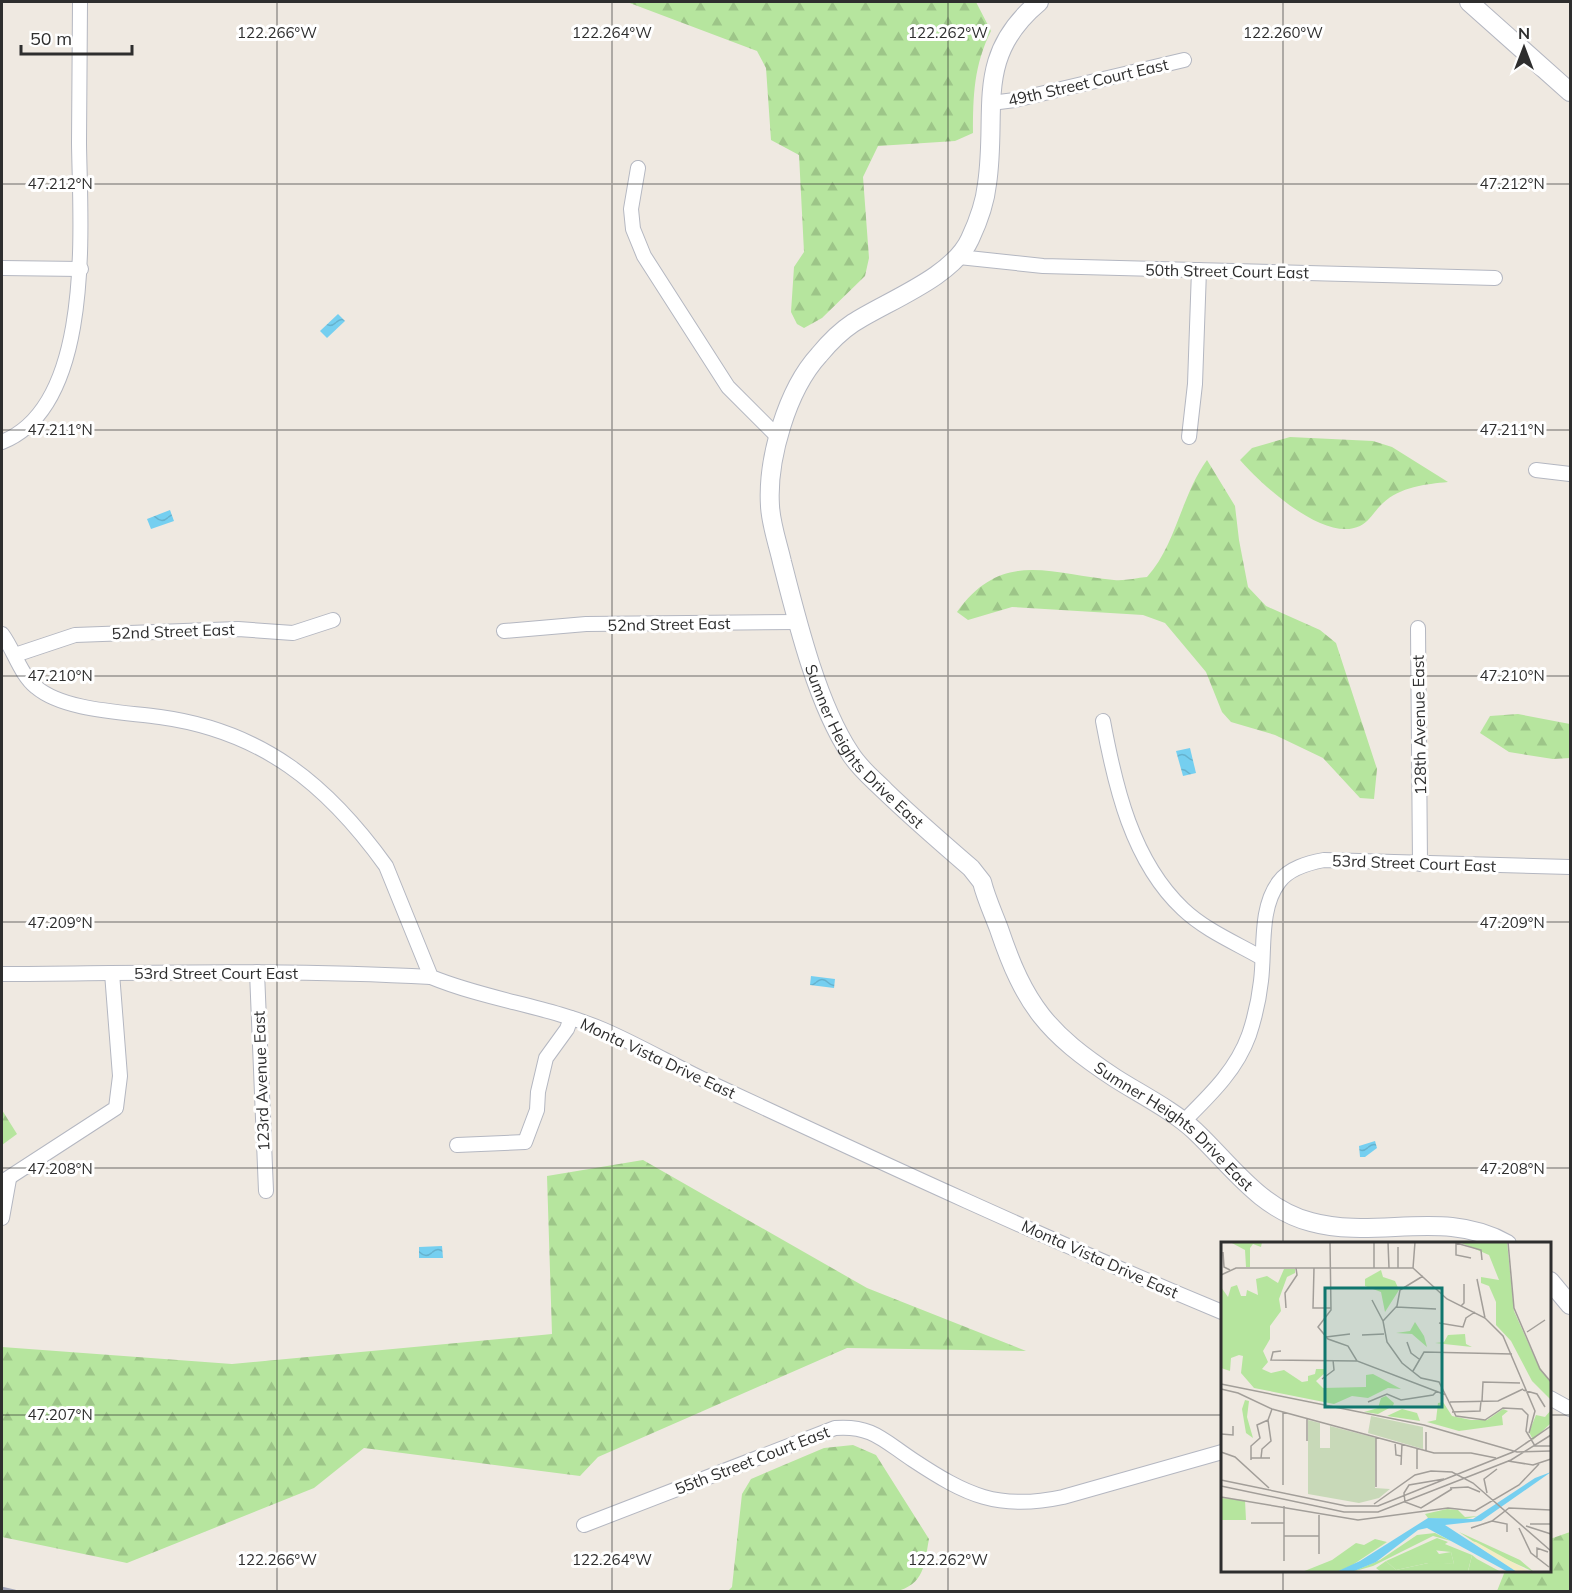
<svg xmlns="http://www.w3.org/2000/svg" width="1572" height="1593" viewBox="0 0 1572 1593" font-family="Mulish,sans-serif">
<style>
.forest{fill:url(#forest-firs)}
.water{fill:url(#water-waves)}
.lines{fill:none;stroke-linecap:round;stroke-linejoin:round}
.street-casing{stroke:#b4b7c1;stroke-width:16}
.secondary-casing{stroke:#b4b7c1;stroke-width:20}
.street{stroke:#fff;stroke-width:14}
.secondary{stroke:#fff;stroke-width:18}
.rail{stroke:#a3a6b8;stroke-width:4.5}
.ticks{fill:none;stroke:#2e2e2e;stroke-width:1.5;stroke-opacity:0.45}
.labels{text-anchor:middle;stroke-width:6;stroke-linejoin:round;paint-order:stroke}
.street-label{font-size:16px;fill:#2e2e2e;stroke:#fff}
.inset-road{fill:none;stroke:#a29e99;stroke-width:1.5}
.view{fill:#0f766e;fill-opacity:0.15;stroke:#0f766e;stroke-width:3}
.inset-edge{fill:none;stroke:#2e2e2e;stroke-width:3}
.ticks-label{font-size:15px;text-anchor:middle;fill:#2e2e2e;stroke:#fff;stroke-width:6;stroke-linejoin:round;paint-order:stroke}
</style>
<defs>
<pattern id="forest-firs" width="22" height="20" patternUnits="userSpaceOnUse" patternTransform="scale(1.5)"><rect width="22" height="20" fill="#b6e59e"/><path d="M5 1l3.5 6h-7zM16 11l3.5 6h-7z" fill="#9dc588"/></pattern>
<pattern id="water-waves" width="16" height="10" patternUnits="userSpaceOnUse" patternTransform="scale(1.5)"><rect width="16" height="10" fill="#75cff0"/><path d="M0 5q4-4 8 0t8 0" fill="none" stroke="#66b2ce"/></pattern>
</defs>
<rect width="100%" height="100%" fill="#efe9e1"/>
<g class="forest">
<path d="M627,2H976L991,31C974,65 973,95 973,133L955,141L878,146L863,177L869,258L865,276L822,318L804,328L797,324L791,312L794,267L804,252L799,155L771,140L766,68L757,51Z"/>
<path d="M1290,437L1373,441L1392,447L1448,482C1426,484 1400,487 1383,503C1376,509 1369,522 1360,526C1324,543 1262,485 1240,460L1252,448Z"/>
<path d="M1207,460L1235,506L1239,540L1248,587L1266,606L1320,630L1336,643L1377,769L1374,799L1360,798L1323,758L1275,735L1231,722L1222,712L1206,672L1165,623L1143,615L1012,607L968,620L957,612C1003,548 1052,575 1114,580C1125,581 1136,578 1147,577C1176,545 1181,496 1207,460Z"/>
<path d="M1518,714L1570,724V758L1553,759L1509,752L1480,733L1490,716Z"/>
<path d="M2,1110L17,1134L2,1145Z"/>
<path d="M643,1160L867,1288L1026,1351L847,1348L598,1457L580,1476L364,1448L314,1488L127,1563L2,1537V1347L232,1364L552,1334L547,1176Z"/>
<path d="M853,1445L876,1455L929,1539C924,1565 925,1584 895,1592L728,1591L732,1587L742,1494L751,1479L824,1448Z"/>
<path d="M1570,1532V1591H1497L1505,1571L1550,1570V1539Z"/>
</g>
<g class="water">
<path d="M338,314L345,321L327,338L320,331Z"/>
<path d="M170,510L174,521L151,529L147,519Z"/>
<path d="M1190,748L1196,773L1183,776L1176,751Z"/>
<path d="M811,976L835,979L834,988L810,985Z"/>
<path d="M1375,1141L1377,1148L1365,1157H1360L1359,1146Z"/>
<path d="M442,1246L443,1258H419V1247Z"/>
</g>
<g class="lines">
<defs>
<g id="street">
<path d="M991,103L1015,100L1184,60"/>
<path d="M638,168L631,209L633,229L644,256L728,387L779,438"/>
<path d="M959,257L1043,266L1495,278"/>
<path d="M2,268L81,269"/>
<path d="M1189,437L1195,384L1199,270"/>
<path d="M2,442C95,405 80,224 79,143C79,96 80,49 80,2"/>
<path d="M1536,470L1570,474"/>
<path d="M1418,628L1420,864"/>
<path d="M504,631L586,624L799,622"/>
<path d="M2,634C14,650 20,674 36,687C64,711 125,712 160,717C262,731 327,784 386,866L431,977C487,1000 548,1006 604,1030C641,1046 676,1067 713,1084C882,1163 1051,1241 1222,1312"/>
<path d="M15,655L75,635L238,629L293,633L333,620"/>
<path d="M1103,721C1115,786 1132,861 1183,909C1205,930 1236,943 1262,958"/>
<path d="M257,972L266,1191"/>
<path d="M2,974C145,973 288,969 431,977"/>
<path d="M1183,1122C1209,1096 1236,1071 1249,1035C1255,1017 1259,999 1261,981C1265,950 1259,908 1279,882C1289,868 1308,863 1324,860L1570,867"/>
<path d="M457,1145L525,1142L537,1110L538,1092L546,1058L567,1029L571,1018"/>
<path d="M2,1182L116,1108L120,1076L112,973"/>
<path d="M2,1218L9,1179"/>
<path d="M1550,1398L1570,1409"/>
<path d="M584,1525L835,1428C872,1425 884,1441 913,1460C966,1495 998,1511 1063,1497L1222,1452"/>
</g>
<g id="secondary">
<path id="s1" d="M1039,2C973,57 998,110 987,184C985,203 978,222 970,239C953,277 887,301 853,323C841,331 828,344 819,355C787,390 767,459 770,506C771,525 778,544 782,562C797,621 817,703 850,753C859,768 873,779 885,791C913,818 942,843 971,868L982,882C986,898 993,913 999,929C1025,1006 1047,1033 1115,1078C1140,1094 1174,1111 1195,1131C1231,1165 1260,1209 1311,1222C1376,1240 1445,1208 1507,1244"/>
<path d="M1469,2L1570,92"/>
<path d="M1550,1281L1570,1305"/>
</g>
</defs>
<use href="#street" class="street-casing"/>
<use href="#secondary" class="secondary-casing"/>
<use href="#street" class="street"/>
<use href="#secondary" class="secondary"/>
<path class="rail" d="M2,1589L15,1592"/>
</g>
<path class="ticks" d="M277,2V1592M612,2V1592M948,2V1592M1283,2V1244M2,184H1570M2,430H1570M2,676H1570M2,922H1570M2,1168H1570M2,1415H1222M1550,1415H1570M1283,1570V1592"/>
<g class="labels">
<g class="street-label">
<text transform="translate(1088 82) rotate(-13)" y="6">49th Street Court East</text>
<text transform="translate(1227 271) rotate(1)" y="6">50th Street Court East</text>
<text transform="translate(669 624) rotate(-1)" y="6">52nd Street East</text>
<text transform="translate(173 631) rotate(-2)" y="6">52nd Street East</text>
<text transform="translate(1419 725) rotate(-91)" y="6">128th Avenue East</text>
<text dy="6" stroke="none"><textPath href="#s1" startOffset="873">Sumner Heights Drive East</textPath></text>
<text transform="translate(1414 863) rotate(2)" y="6">53rd Street Court East</text>
<text x="216" y="979">53rd Street Court East</text>
<text transform="translate(658 1058) rotate(25)" y="6">Monta Vista Drive East</text>
<text transform="translate(261 1081) rotate(-92)" y="6">123rd Avenue East</text>
<text dy="6" stroke="none"><textPath href="#s1" startOffset="1376">Sumner Heights Drive East</textPath></text>
<text transform="translate(1100 1259) rotate(24)" y="6">Monta Vista Drive East</text>
<text transform="translate(752 1460) rotate(-21)" y="6">55th Street Court East</text>
</g>
</g>
<g transform="translate(1221 1242)">
<rect width="330" height="330" fill="#efe9e1"/>
<path d="M0,256L24,258L25,278H0ZM216,296L227,300L215,308L218,312L230,310L233,322L207,321L175,328L165,319ZM251,313L256,317L280,330H247Z" fill="#b6e59e"/>
<path d="M9,0H41L40,5L32,2L29,6V25H25L24,8ZM238,0H286L293,69L317,123L330,141V158L311,139L290,99L275,83V60L268,44L260,41V35L278,38L268,13ZM63,27H74V31L66,35L58,57L60,69L49,84V97L42,109L47,120L41,127L50,131L63,128L81,140L87,139V134L94,132L95,127H103L105,130L95,139L102,146L145,145V133L152,132L180,147L167,146L147,156L131,154L113,162L33,146L20,131L22,114L18,113L10,116L9,129L0,126V45L7,55L10,45L16,43L20,54H25L26,48L37,53L35,37L46,34L57,41ZM160,28L162,35L174,39L178,48L164,70L160,50L144,44V37ZM194,80L203,94L206,105L191,92L175,91L189,89ZM244,92L245,102L251,105L214,101L223,100L227,93ZM165,154L173,161L172,164L157,172L143,170L157,166L160,156ZM24,158L28,159L26,175L32,196L25,191L21,167ZM222,160L231,174L250,178H266L282,167L287,169L281,174L282,183L238,189L206,180L215,178L217,161ZM181,167L196,171L199,179L166,174ZM330,168V181L312,198L308,190L315,173L324,175ZM226,267L237,268L244,275L257,274L240,278L207,276L204,272ZM238,290L299,318L313,330L267,309ZM214,291L230,299L212,294L152,324L131,330L159,318L196,293ZM154,297L166,300L130,324L115,330H81L111,318L135,301L143,303ZM214,298L251,313L247,329L160,330L155,326L165,319L175,328L212,320L233,322L230,310L211,308Z" fill="#b6e59e"/>
<path d="M249,299L255,300L309,330H296Z" fill="#f3ecc5"/>
<path d="M150,174L202,185V207L147,191ZM87,178L99,181V206H109V184L155,196L154,246L169,247L158,256L138,261L87,252Z" fill="#c8d9b8"/>
<path d="M330,230L260,279L224,283L296,330H287L206,286L197,288L155,320L131,330H115L139,319L207,276L252,277L314,236Z" fill="#75cff0"/>
<path class="inset-road" d="M109,0L110,68L97,85L107,97L127,104L136,119L225,153M153,0V26M167,0L168,26M287,0L293,66L319,127L330,140M2,10L3,25L9,28M250,16L235,13V1L260,8L261,18M93,26L92,66H110M177,26V5M192,26L226,57L264,76L282,94L314,169L308,191M192,26L194,0M0,33L15,26H192M202,34L179,48L176,64L162,79L166,100L181,121L200,136L218,140L235,174L264,178L282,166L301,167L307,173L305,189L314,204H330M256,37L264,76M151,58L162,79M240,64L243,61V42M175,65L215,67M65,66L64,51L76,33L75,26M218,81L242,85L245,76L254,70M306,90L324,78M141,93L163,92M105,95L129,92M186,100L190,111L198,117M60,109L52,110L50,118L136,119M192,129L203,110L291,112M105,134L101,137L113,128L112,118M0,142L203,183L296,210L330,209M0,147L17,151L51,167L213,211H250L275,216M302,148L316,152L324,165M261,159L262,140L299,141M147,160L166,152L180,158L212,153L216,149M229,160L277,159L302,147M62,170V243M231,170L259,169L260,159M0,192L12,193V184M86,199V176M174,200L175,213L180,214M205,209V190M0,210L14,215L48,246M30,216H49M40,216L41,207L50,199L47,178L51,167M30,218V204L39,196L36,183L47,178M287,219L312,223L330,217M180,223L181,202M196,227V206M223,237L188,243L183,251L184,260L200,266L231,247M0,238L125,264H157L292,210L330,184M0,244L123,270H157L290,218L330,193M155,245V195M229,246L247,245L259,250M266,251L263,237L276,227M0,255L137,278L227,266L254,269L298,243L318,222M153,262L194,233L210,229L231,230L252,241L330,309M63,264V319M98,271V312M271,279L286,282V290M30,281H63M309,282H330M305,284L330,292M250,286L271,279L288,266L330,268M298,286L310,311L328,325M63,294H98M316,315V306L327,310"/>
<path class="view" d="M104,46H221V165H104Z"/>
<rect width="330" height="330" class="inset-edge"/>
</g>
<g class="ticks-label">
<text x="277" y="38">122.266°W</text>
<text x="612" y="38">122.264°W</text>
<text x="948" y="38">122.262°W</text>
<text x="1283" y="38">122.260°W</text>
<text x="60" y="189">47.212°N</text>
<text x="1512" y="189">47.212°N</text>
<text x="60" y="435">47.211°N</text>
<text x="1512" y="435">47.211°N</text>
<text x="60" y="681">47.210°N</text>
<text x="1512" y="681">47.210°N</text>
<text x="60" y="928">47.209°N</text>
<text x="1512" y="928">47.209°N</text>
<text x="60" y="1174">47.208°N</text>
<text x="1512" y="1174">47.208°N</text>
<text x="60" y="1420">47.207°N</text>
<text x="277" y="1565">122.266°W</text>
<text x="612" y="1565">122.264°W</text>
<text x="948" y="1565">122.262°W</text>
</g>
<rect width="1572" height="1593" fill="none" stroke="#2e2e2e" stroke-width="6"/>
<g transform="translate(1524 48)" stroke="#ffffff" stroke-width="4.5" paint-order="stroke">
<path d="M0-4.5L10 22L0 15L-10 22Z" fill="#2e2e2e"/>
<text y="-9" font-size="16" font-weight="bold" text-anchor="middle" fill="#2e2e2e">N</text>
</g>
<path d="M21 45v9h111v-9" fill="none" stroke="#2e2e2e" stroke-width="3"/>
<text x="30" y="45" font-size="18" fill="#2e2e2e" stroke="#ffffff" stroke-width="4.5" paint-order="stroke">50 m</text>
</svg>
